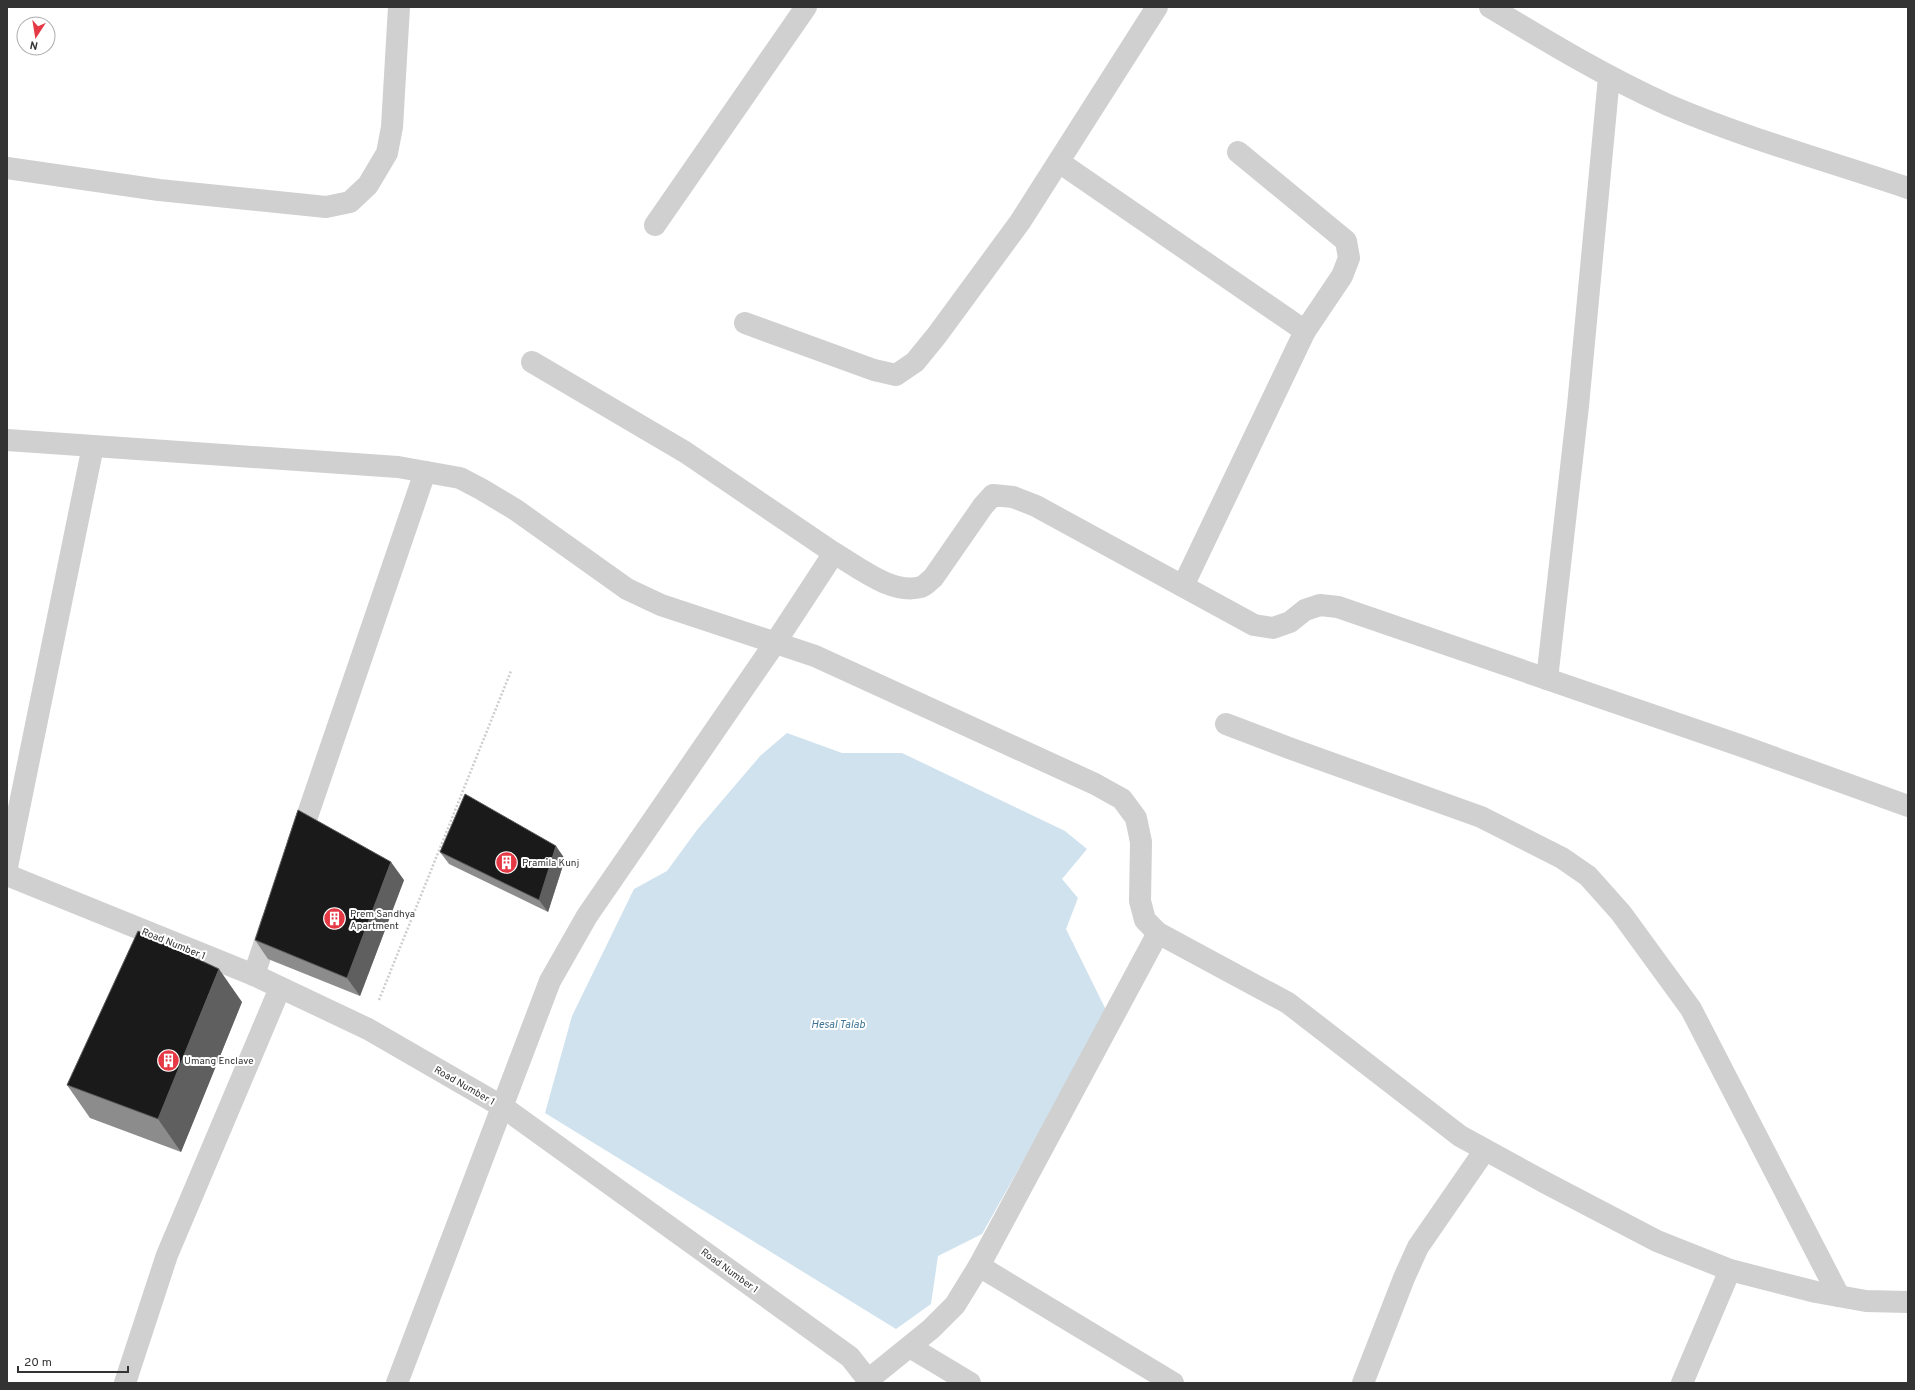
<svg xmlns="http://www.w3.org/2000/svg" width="1915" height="1390" viewBox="0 0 1915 1390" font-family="Overpass,sans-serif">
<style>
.water{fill:#cfe2ee}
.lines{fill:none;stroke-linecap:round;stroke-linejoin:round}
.path{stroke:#cdcdcd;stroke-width:2.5;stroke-dasharray:2 2;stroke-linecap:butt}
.minor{stroke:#d0d0d0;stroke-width:22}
.wall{fill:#8c8c8c}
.shaded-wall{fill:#5f5f5f}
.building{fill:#1a1a1a;stroke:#5f5f5f}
.labels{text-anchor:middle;stroke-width:4;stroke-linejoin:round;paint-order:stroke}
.poi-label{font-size:10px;fill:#333;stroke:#fff;text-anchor:start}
.street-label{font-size:10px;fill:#333;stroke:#fff}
.water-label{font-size:11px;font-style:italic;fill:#3f7597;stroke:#fff}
</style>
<rect width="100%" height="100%" fill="#fff"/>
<path class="water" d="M787,733L842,753H902L1065,831L1087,849L1062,879L1078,898L1066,929L1107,1012L982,1234L938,1256L931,1304L896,1329L545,1113L572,1016L634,889L667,871L697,830L761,755Z"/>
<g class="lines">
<path class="path" d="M379,1000L511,671"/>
<g class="minor">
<path d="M1490,7C1548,42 1606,77 1668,105C1745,138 1828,161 1908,188"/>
<path d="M1238,152L1346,241L1349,258L1342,276L1305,331"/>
<path d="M1059,162L1305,331L1183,586"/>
<path d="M7,168L159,190L326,207L350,202L368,185L387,153L392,127L399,7"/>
<path d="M655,225L806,7"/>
<path d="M745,323L874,370L896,375L915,362L937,335L1020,222L1157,7"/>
<path d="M532,362L685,452L834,553"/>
<path d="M7,440L398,467L460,478L481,489L516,510L627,589L661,605L815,656L1095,784L1122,799L1136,818L1141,842L1140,901L1145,920L1158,933L1288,1003L1460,1136L1546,1183L1657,1241L1730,1270L1816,1292L1866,1301L1908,1302"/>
<path d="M1547,679L1578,406L1609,77"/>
<path d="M1226,724L1289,748L1481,817L1562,858L1588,876L1621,913L1691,1009L1839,1296"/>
<path d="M298,843L425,472"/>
<path d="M7,867L93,446"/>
<path d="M7,875L254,975L368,1029L503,1107L850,1357L868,1380V1383"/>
<path d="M254,975L272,921"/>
<path d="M979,1266L1173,1383"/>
<path d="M910,1347L970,1383"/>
<path d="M868,1380L931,1329L955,1305L979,1266L1158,933"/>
<path d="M125,1383L167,1255L280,988"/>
<path d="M397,1383L550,981L587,916L775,643L834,553C858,567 892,595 921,587C925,586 929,581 933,578L983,506L993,495L1013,497L1036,506L1254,625L1273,628L1290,622L1305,610L1320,605L1338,607L1739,745L1908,806"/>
<path d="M1363,1383L1404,1278L1418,1247L1485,1150"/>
<path d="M1682,1383L1730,1270"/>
</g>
</g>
<g class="wall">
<path d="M440,852L565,859L548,912L449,864Z"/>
<path d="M404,880L360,996L268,959L255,940Z"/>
<path d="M242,1002L181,1152L90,1118L67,1085Z"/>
</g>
<g class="shaded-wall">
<path d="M556,846L565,859L548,912L539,900Z"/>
<path d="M391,862L404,880L360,996L347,978Z"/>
<path d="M219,969L242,1002L181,1152L158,1119Z"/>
</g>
<g class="building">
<path d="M465,794L556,846L539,900L440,852Z"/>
<path d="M298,810L391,862L347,978L255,940Z"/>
<path d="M138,931L219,969L158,1119L67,1085Z"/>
</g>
<defs>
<symbol id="building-disc" viewBox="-11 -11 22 22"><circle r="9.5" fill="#e63946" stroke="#fff"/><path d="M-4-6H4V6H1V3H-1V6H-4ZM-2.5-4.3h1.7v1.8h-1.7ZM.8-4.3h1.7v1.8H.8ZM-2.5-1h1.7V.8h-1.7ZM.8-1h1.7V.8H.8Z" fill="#fff"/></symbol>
</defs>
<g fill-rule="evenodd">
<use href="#building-disc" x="494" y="850" width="25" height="25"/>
<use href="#building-disc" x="322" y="906" width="25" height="25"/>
<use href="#building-disc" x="156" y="1048" width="25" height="25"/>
</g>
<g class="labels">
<g class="poi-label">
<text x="522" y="866">Pramila Kunj</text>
<text x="350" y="917">Prem Sandhya<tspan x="350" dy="12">Apartment</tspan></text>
<text x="184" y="1064">Umang Enclave</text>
</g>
<g class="street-label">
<text transform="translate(174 943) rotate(22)" y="4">Road Number 1</text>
<text transform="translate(465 1085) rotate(30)" y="4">Road Number 1</text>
<text transform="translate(730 1270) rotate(36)" y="4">Road Number 1</text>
</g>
<g class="water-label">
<text x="838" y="1028">Hesal Talab</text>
</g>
</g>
<rect width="1915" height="1390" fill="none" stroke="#333333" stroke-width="16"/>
<g transform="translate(36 36) rotate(192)"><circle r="19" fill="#ffffff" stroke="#adadad"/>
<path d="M0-3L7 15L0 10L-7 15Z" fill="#e63946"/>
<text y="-6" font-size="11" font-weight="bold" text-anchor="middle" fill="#333333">N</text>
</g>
<path d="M18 1366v6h110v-6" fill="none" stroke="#333333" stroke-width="2"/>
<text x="24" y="1366" font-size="12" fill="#333333" stroke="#ffffff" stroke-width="3" paint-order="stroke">20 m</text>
</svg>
